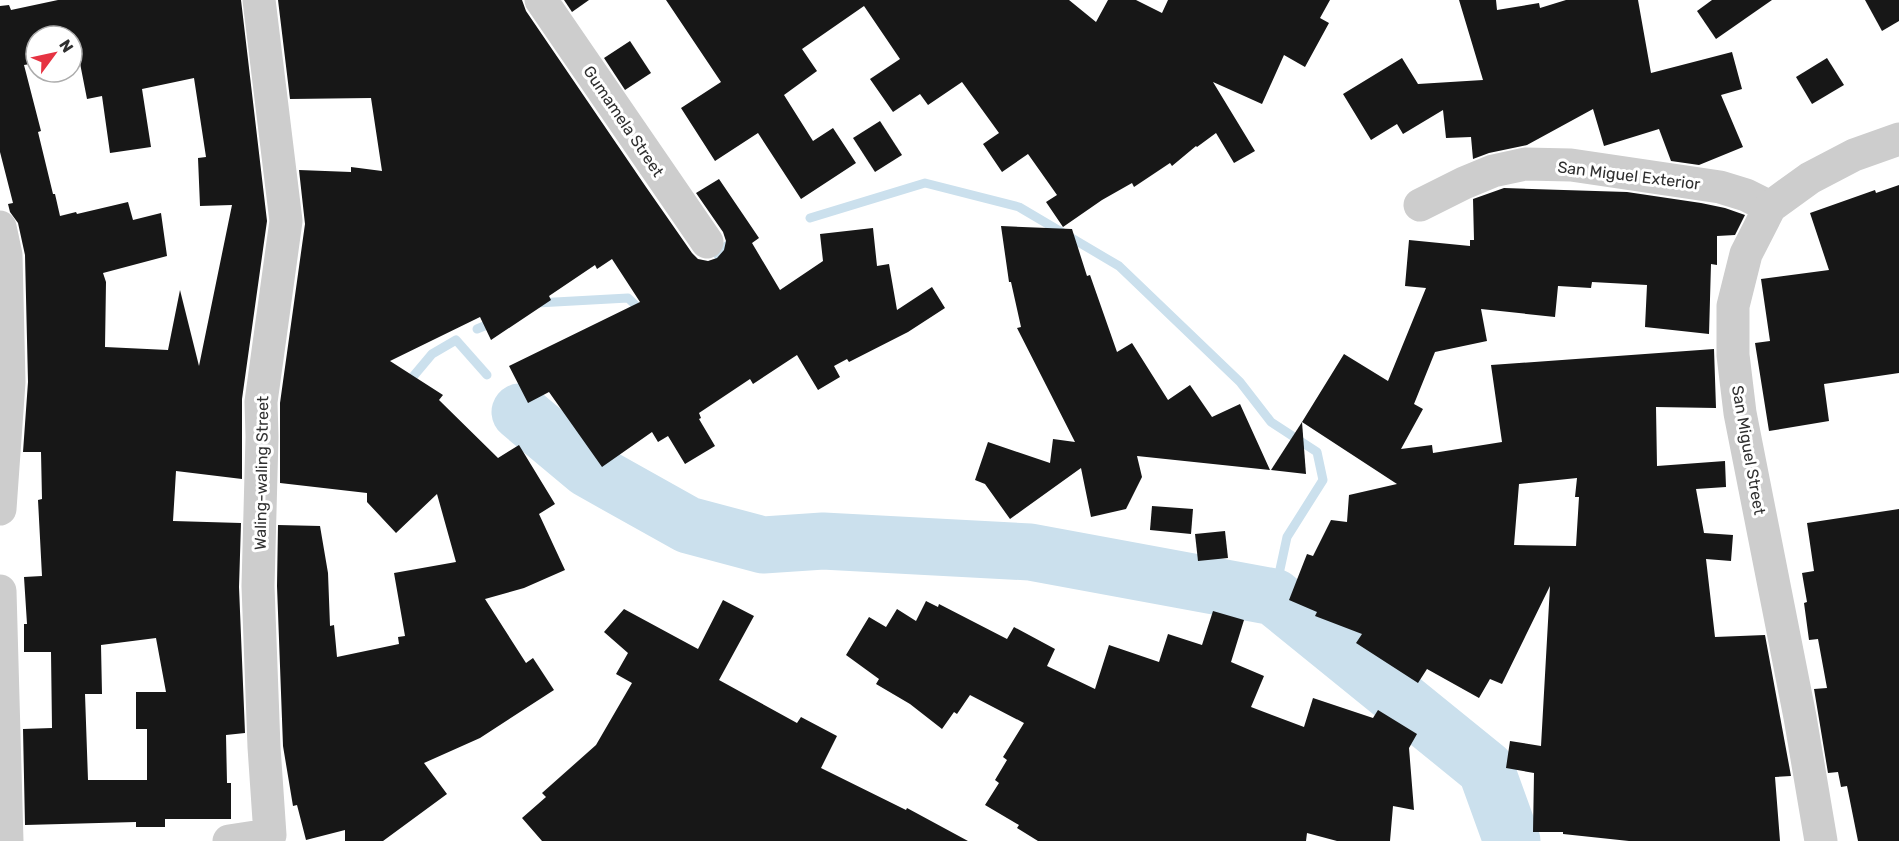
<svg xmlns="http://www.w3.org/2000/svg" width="1899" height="841" viewBox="0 0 1899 841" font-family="Rubik,sans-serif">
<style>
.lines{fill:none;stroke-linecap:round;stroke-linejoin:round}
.stream{stroke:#cbe0ed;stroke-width:9}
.river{stroke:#cbe0ed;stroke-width:57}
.building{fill:#171717;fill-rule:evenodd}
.minor{stroke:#cdcdcd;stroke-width:33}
.labels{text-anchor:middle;stroke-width:6;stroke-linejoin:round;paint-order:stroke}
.street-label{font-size:16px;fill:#303030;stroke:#fff}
</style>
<rect width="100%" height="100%" fill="#fff"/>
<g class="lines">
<g class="stream">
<path d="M810,218L925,183L1019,207L1119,266L1240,382L1271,422L1317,452L1323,480L1287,537L1274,597"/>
<path d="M724,266L717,253L728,245"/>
<path d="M537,303L628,298L643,312"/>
<path d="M477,329L494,322"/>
<path d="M406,385L432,354L456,340L487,375"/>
</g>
<path class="river" d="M520,412L588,469L688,525L763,545L823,541L1030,552L1274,597L1486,769L1512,841"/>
</g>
<g class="building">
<path d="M58,0H241L267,221L242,399V479L176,471L173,521L241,523L239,587L245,733L226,735L227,783H231V819H165V827H136V822L25,825L23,729L52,728L51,652H24V624H27L24,577L42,576L38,500L42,499L41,452H23L28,382L25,255L18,223L10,212L8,204L13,203L0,152V6L9,5L11,10ZM36,36H72V55L78,53L87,99L102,96L110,153L151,147L142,89L194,78L206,157L198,158L200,206L232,205L199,366L180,290L168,350L105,347L106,282L103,273L167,256L161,213L133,220L128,202L77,214L76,212L60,216L55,194H53L38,132L41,131L24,65L36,63ZM156,638L166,692H136V729H147V780H88L85,694H102L101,645Z"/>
<path d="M278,0H522L526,11L646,187L692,253L698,259L708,261L717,258L724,250L726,241L723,232L696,193L719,179L759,238L752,243L780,290L823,261L820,234L873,228L877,266L889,264L897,310L932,287L945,308L908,332L849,362L847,359L834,366L840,377L818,390L797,355L753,384L750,379L699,413L701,418L699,419L715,446L685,464L668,436L658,442L652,432L602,467L549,392L528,403L509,366L640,302L612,259L597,269L595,265L549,296L551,300L491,340L480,317L390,361L443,395L439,400L498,458L519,445L555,504L539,514L565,570L524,588L485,599L526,663L533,658L554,690L480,738L424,763L447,794L383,841H345V830L306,840L297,805L293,806L283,746L277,586L278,525L320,526L328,573L330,626L334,625L337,657L399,644L398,637L405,636L394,573L456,562L437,494L396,533L367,502V493L280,483V403L305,224L299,170L351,172V167L382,171L371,98L290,99Z"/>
<path d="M564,0H589L572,12Z"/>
<path d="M666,0H1069L1096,22L1108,0H1136L1162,13L1168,0H1330L1320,18L1329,23L1305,67L1284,55L1262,104L1213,82L1255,151L1234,163L1216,133L1197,147L1196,146L1172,166L1170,163L1134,187L1132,183L1102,200L1063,227L1046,202L1057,195L1028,154L1002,172L983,144L999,133L962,82L928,105L920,94L893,112L870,79L900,59L864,6L802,49L817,71L784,95L813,141L833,128L856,163L801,199L758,133L715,161L681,108L721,82Z"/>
<path d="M1459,0H1496L1497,10L1539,3L1540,8L1566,0H1638L1651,73L1732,52L1742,89L1721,95L1743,147L1699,165L1671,161L1659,129L1604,146L1593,109L1527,145L1489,153L1473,159L1471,137L1446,138L1443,110L1403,134L1397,124L1371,140L1343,94L1402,58L1418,84L1483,80Z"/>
<path d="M1712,0H1772L1716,39L1697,11Z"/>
<path d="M1865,0H1899V21L1882,31Z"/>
<path d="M630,41L651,73L625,90L604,58Z"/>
<path d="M1827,58L1844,85L1812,104L1796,77Z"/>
<path d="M880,121L902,155L875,172L853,138Z"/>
<path d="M1899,185V373L1824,384L1829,421L1769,431L1755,343L1770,341L1761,279L1829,270L1810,213L1875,190L1876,193Z"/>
<path d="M1504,188L1627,192L1701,203L1725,208L1745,215L1735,235L1717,236V265L1711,264L1709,334L1645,327L1647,285L1592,282L1591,288L1558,286L1555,317L1481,309L1487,341L1435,352L1414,404L1423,409L1401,449L1432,445L1433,453L1502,442L1491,365L1714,349L1716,408L1656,407L1657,466L1725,461L1726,487L1696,489L1704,533L1733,535L1731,561L1706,559L1715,637L1765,635L1791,776L1775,777L1780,841H1629L1563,834V832H1533L1534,773L1506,768L1510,741L1541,746L1550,586L1502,684L1490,679L1479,698L1427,669L1418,683L1356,643L1362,634L1315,616L1317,612L1289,600L1307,554L1313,556L1331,520L1347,522L1349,495L1397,484L1302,422L1344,354L1388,381L1426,288L1405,286L1409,240L1470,246V240H1474L1473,199ZM1577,478L1575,497H1579L1576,546L1514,545L1519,484Z"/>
<path d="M1001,226L1072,229L1087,276L1090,275L1117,352L1132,343L1168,400L1190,385L1212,417L1240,404L1270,470L1137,456L1142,477L1126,509L1091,517L1081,468L1010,519L985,484L975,480L988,442L1050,463L1053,439L1075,442L1017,328L1021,327L1011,282H1009Z"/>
<path d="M1302,422L1306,474L1271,470Z"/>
<path d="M1152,506L1193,509L1191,534L1150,530Z"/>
<path d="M1899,509V841H1858L1847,786L1841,787L1838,772L1828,773L1814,689L1827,688L1818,639L1809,640L1804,603L1807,602L1802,573L1814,571L1807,523Z"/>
<path d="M1225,531L1228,558L1198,561L1195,534Z"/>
<path d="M723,600L754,616L719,680L797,723L801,717L837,736L821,768L906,810L907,808L968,841H542L522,818L546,797L542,793L596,745L632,683L616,674L628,653L604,632L624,609L698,649Z"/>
<path d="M926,601L938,607L939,604L1007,639L1014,627L1055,649L1047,666L1095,689L1109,645L1159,662L1168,634L1202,645L1213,611L1244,620L1231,662L1264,676L1251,707L1304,727L1313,698L1373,718L1378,710L1417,734L1409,748L1414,810L1393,806L1390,841H1337L1307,833L1306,841H1038L1017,828L1019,825L985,805L999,783L995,780L1007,760L1003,757L1024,723L970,695L957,714L954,712L942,729L910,704L876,684L879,679L846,655L869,617L886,627L897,609L916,621Z"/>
</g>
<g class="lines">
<g class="minor">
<path d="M541,0L707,242"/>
<path d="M1420,205L1464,183L1493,171L1525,164L1571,165L1720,187L1746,195L1770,207"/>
<path d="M0,227L6,255L9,382L0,509"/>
<path d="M0,591L7,841"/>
<path d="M229,841L270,835L264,747L258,586L262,437L261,402L286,221L259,0"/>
<path d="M1821,841L1800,717L1740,413L1733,355V306L1746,254L1770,207L1810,178L1854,155L1899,139"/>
</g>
</g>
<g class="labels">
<g class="street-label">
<text transform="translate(624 121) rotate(56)" y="6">Gumamela Street</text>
<text transform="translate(1629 175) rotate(7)" y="6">San Miguel Exterior</text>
<text transform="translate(1749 450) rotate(80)" y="6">San Miguel Street</text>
<text transform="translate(261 473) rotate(-89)" y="6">Waling-waling Street</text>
</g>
</g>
<g transform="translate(54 54) rotate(57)"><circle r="28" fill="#ffffff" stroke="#acacac" stroke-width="1.5"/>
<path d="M0-4.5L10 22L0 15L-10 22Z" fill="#e63342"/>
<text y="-9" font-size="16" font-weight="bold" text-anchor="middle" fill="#303030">N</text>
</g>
</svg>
